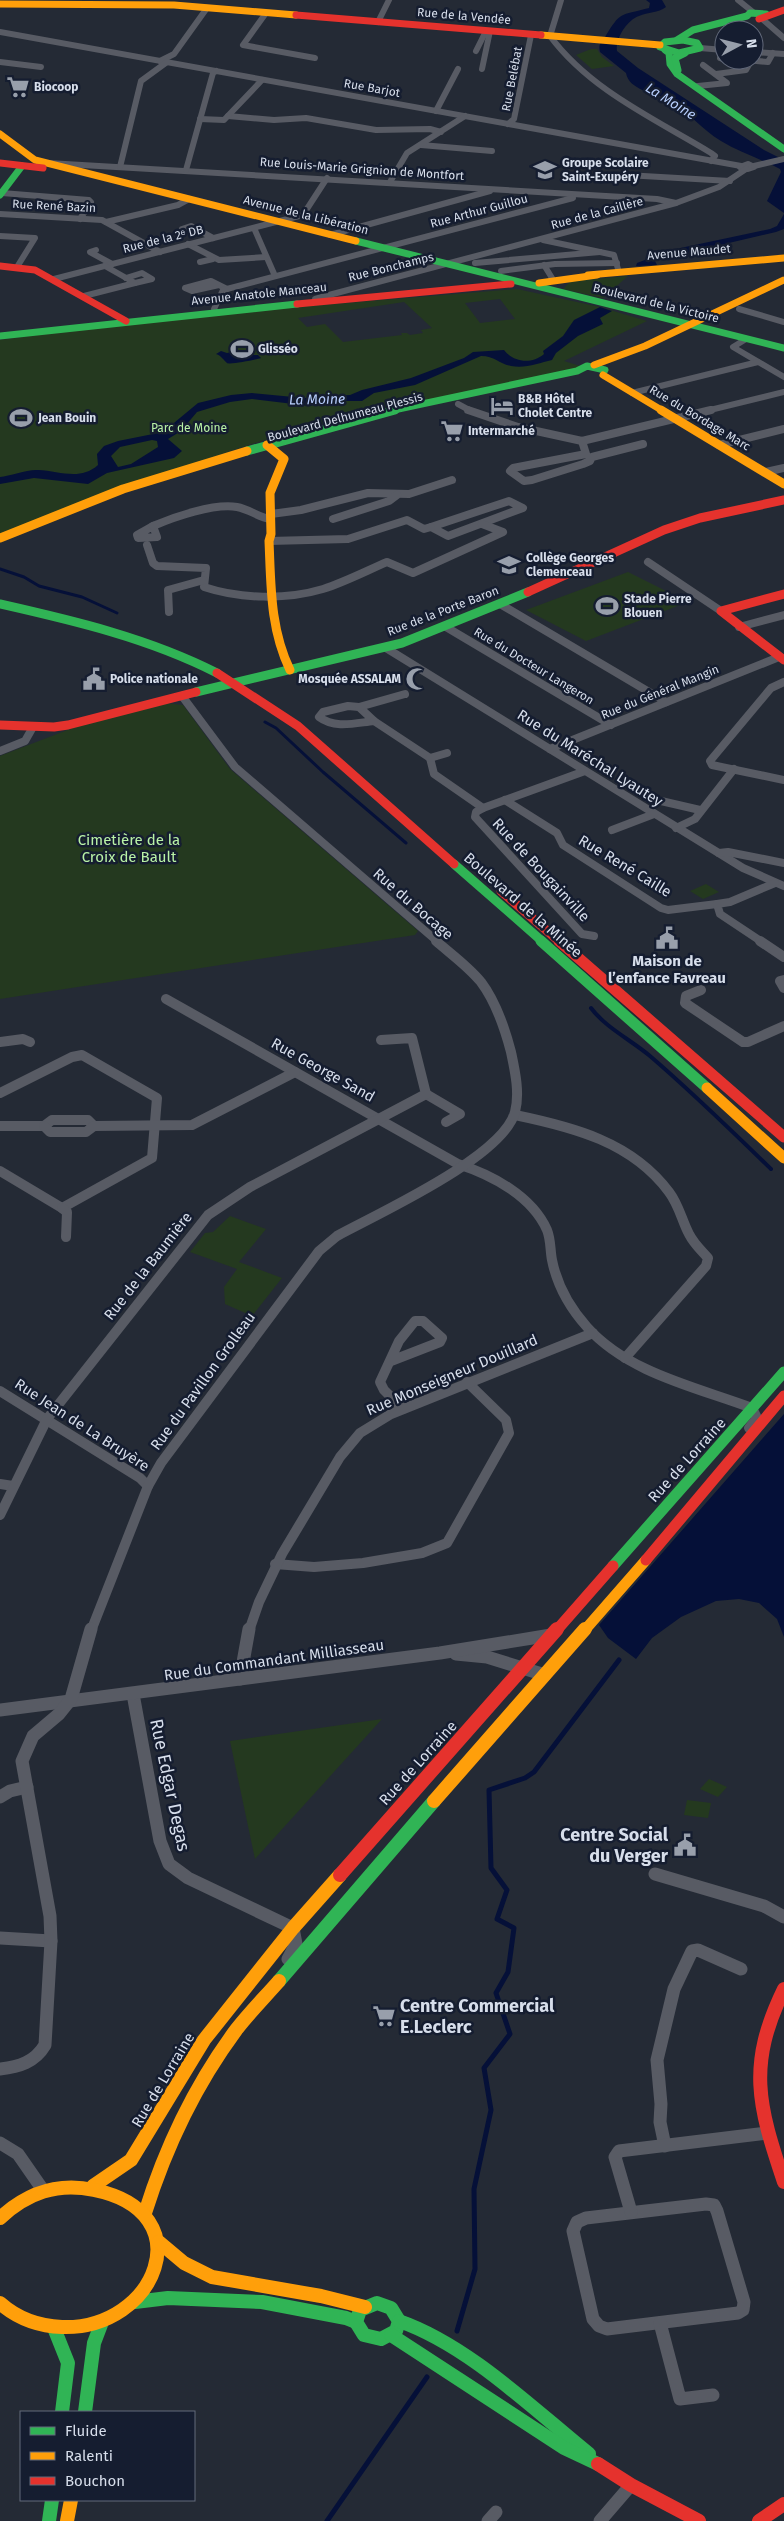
<svg xmlns="http://www.w3.org/2000/svg" width="784" height="2521" viewBox="0 0 784 2521" font-family="'Fira Sans',sans-serif">
<style>
.green{fill:#24391f;fill-rule:evenodd}
.water{fill:#051038;fill-rule:evenodd}
.lines{fill:none;stroke-linecap:round;stroke-linejoin:round}
.stream-far2{stroke:#051038;stroke-width:3}
.stream-far1{stroke:#051038;stroke-width:4}
.stream{stroke:#051038;stroke-width:5}
.street-far3{stroke:#585b64;stroke-width:6}
.street-far2{stroke:#585b64;stroke-width:8}
.street-far1{stroke:#585b64;stroke-width:10}
.street{stroke:#585b64;stroke-width:13}
.fast-far3{stroke:#30b455;stroke-width:7}
.fast-far2{stroke:#30b455;stroke-width:9}
.fast-far1{stroke:#30b455;stroke-width:11}
.fast{stroke:#30b455;stroke-width:14}
.slow-far3{stroke:#ff9f0a;stroke-width:7}
.slow-far2{stroke:#ff9f0a;stroke-width:9}
.slow-far1{stroke:#ff9f0a;stroke-width:11}
.slow{stroke:#ff9f0a;stroke-width:14}
.jam-far3{stroke:#e5322d;stroke-width:7}
.jam-far2{stroke:#e5322d;stroke-width:9}
.jam-far1{stroke:#e5322d;stroke-width:11}
.jam{stroke:#e5322d;stroke-width:14}
.labels{text-anchor:middle;stroke-width:5;stroke-linejoin:round;paint-order:stroke}
.far-street-label{font-size:12px;fill:#d7deeb;stroke:#151d30}
.far-poi-label{font-size:12px;font-weight:bold;fill:#d7deeb;stroke:#151d30;text-anchor:start}
.far-park-label{font-size:12px;fill:#b9f2a6;stroke:#151d30}
.far-water-label{font-size:14px;font-style:italic;fill:#b7cefc;stroke:#151d30}
.street-label{font-size:15px;fill:#d7deeb;stroke:#151d30}
.park-label{font-size:15px;fill:#b9f2a6;stroke:#151d30}
.poi-label{font-size:15px;font-weight:bold;fill:#d7deeb;stroke:#151d30}
.near-street-label{font-size:18px;fill:#d7deeb;stroke:#151d30}
.near-poi-label{font-size:18px;font-weight:bold;fill:#d7deeb;stroke:#151d30;text-anchor:end}
</style>
<rect width="100%" height="100%" fill="#242a35"/>
<g class="green">
<path d="M591,49H597L602,57L614,66L592,69L576,55Z"/>
<path d="M628,276L603,298L563,289L571,281Z"/>
<path d="M517,289L600,307L647,321L564,361L580,366L576,370L298,429L130,484L0,534V340L162,318ZM500,299L515,319L480,323L465,303ZM404,302L432,328L421,330L423,333L410,335L407,333H401L402,335L343,342L325,324L307,327L298,318Z"/>
<path d="M628,572L688,602L586,641L526,610Z"/>
<path d="M165,703L183,705L230,769L418,931L415,935L0,999V756L83,724Z"/>
<path d="M706,884L719,892L703,899L690,891Z"/>
<path d="M230,1216L266,1229L239,1262L282,1278L252,1316L225,1304L224,1287L237,1269L190,1252L205,1233L213,1232Z"/>
<path d="M382,1719L255,1859L230,1741Z"/>
<path d="M709,1779L727,1787L718,1797L700,1789Z"/>
<path d="M687,1800L711,1803L708,1818L684,1815Z"/>
</g>
<g class="water">
<path d="M646,0H662L666,7C658,13 648,12 639,16C627,20 615,39 617,51L638,68L764,150L784,160V213L767,201L781,172L780,169C761,159 739,152 721,141C702,130 687,110 667,99C654,93 629,90 626,73L600,52C598,44 601,43 605,37C621,11 619,16 649,8L650,3Z"/>
<path d="M784,214V229L776,232L669,257L655,261L657,265L636,266L637,263L671,250L770,229L777,226Z"/>
<path d="M600,307L612,311L600,318L603,324L578,336L556,353L552,360C539,363 525,369 511,366C499,364 495,356 481,356L415,385L374,393L362,401H327L310,406L252,399L230,402L197,412L181,431L168,439L182,451L174,458L107,473L88,484L34,478L0,484V477C10,476 28,469 38,470C60,471 80,481 98,465L97,454L104,446L118,441L163,432L198,403L231,395L252,393L304,398L350,395L362,390L411,378L464,358L473,352L504,350C513,362 531,365 544,354L543,351L563,336L574,320ZM152,440L157,441L158,447L131,464L118,467L111,456L120,447Z"/>
<path d="M240,350L245,355H258L261,358C255,360 230,365 227,363C223,360 222,356 216,354L221,351L227,353Z"/>
<path d="M784,1414V1637L777,1619L759,1603L739,1599L716,1601L681,1617L652,1638L636,1659L608,1638L599,1625Z"/>
</g>
<g class="lines">
<g class="stream-far2">
<path d="M0,569L24,577L39,586L82,597L117,613"/>
<path d="M265,722L276,728L323,772L406,843"/>
</g>
<path class="stream-far1" d="M591,1008C606,1028 631,1040 650,1056C692,1092 732,1131 771,1169"/>
<g class="stream">
<path d="M457,2331L475,2269L474,2189L491,2110L484,2068L510,2034L496,1993L508,1972L514,1928L497,1919L507,1890L491,1868L489,1790L525,1778L534,1772L619,1660"/>
<path d="M327,2521L427,2377"/>
</g>
<g class="street-far3">
<path d="M561,0L550,36C590,90 655,119 711,153L715,156L711,161"/>
<path d="M738,0L753,12"/>
<path d="M266,13L243,45L315,58"/>
<path d="M761,18L784,38"/>
<path d="M378,22L389,0"/>
<path d="M0,32L741,166"/>
<path d="M700,48L724,50"/>
<path d="M476,51L486,31"/>
<path d="M754,52L784,54"/>
<path d="M720,58L724,59"/>
<path d="M746,60L768,62L773,53"/>
<path d="M160,61L174,54L207,8"/>
<path d="M0,62L41,67"/>
<path d="M482,69L490,31"/>
<path d="M716,74L746,70L751,61"/>
<path d="M698,86L727,83L703,65"/>
<path d="M436,111L458,69"/>
<path d="M228,116L274,120L306,118L376,130L430,129L441,132"/>
<path d="M200,119L224,120L262,80"/>
<path d="M508,124L514,119L531,35"/>
<path d="M421,145L492,151"/>
<path d="M48,163L657,199L676,203"/>
<path d="M748,164L754,167L748,169L740,167Z"/>
<path d="M754,166L784,159"/>
<path d="M120,167L141,81L167,62"/>
<path d="M186,170L213,73L216,71"/>
<path d="M626,175L730,181"/>
<path d="M390,182L407,153L465,116"/>
<path d="M2,193L89,200L91,202L80,219"/>
<path d="M0,214L102,220L160,252"/>
<path d="M106,222L178,205L189,199"/>
<path d="M254,228L275,276"/>
<path d="M182,229L191,226L213,238"/>
<path d="M330,235L490,191"/>
<path d="M0,236L35,238L17,267"/>
<path d="M543,240L614,255L618,269"/>
<path d="M188,244L219,260L266,257"/>
<path d="M96,250L90,252L112,264"/>
<path d="M200,262L213,259"/>
<path d="M475,263L600,252"/>
<path d="M544,265L552,278"/>
<path d="M501,271L555,264L617,263"/>
<path d="M126,278L142,273L152,279L135,283"/>
<path d="M54,279L303,215L327,178"/>
<path d="M219,285L192,291L185,288L211,281L227,289"/>
<path d="M84,296L135,283L105,266"/>
<path d="M315,302V299L329,295L676,203L719,187L746,169"/>
<path d="M739,309L784,322"/>
<path d="M216,312L214,309L223,290L573,198"/>
<path d="M746,339L733,347L784,377"/>
<path d="M632,393L758,362"/>
<path d="M458,404L471,411"/>
<path d="M706,411L784,392"/>
</g>
<g class="street-far2">
<path d="M468,410L518,427L582,441L711,410"/>
<path d="M582,441L586,454L513,468L510,471L524,481L532,480L583,464L590,461L592,457L643,444"/>
<path d="M719,445L784,429"/>
<path d="M766,472L784,468"/>
<path d="M509,501L523,508L448,536L431,527Z"/>
<path d="M271,514L301,510L368,493L409,494L452,480"/>
<path d="M333,519L389,501L397,495"/>
<path d="M153,526L157,537L138,538L137,535Z"/>
<path d="M153,526C174,517 214,503 237,507C249,509 258,517 270,519"/>
<path d="M269,541L348,539L407,520L424,529L431,527"/>
<path d="M147,545L153,563L157,566L206,568L204,587C240,599 286,600 323,589C345,582 366,571 387,562L413,573L503,532L482,524"/>
<path d="M648,562L721,611"/>
<path d="M500,604L666,702"/>
<path d="M169,612L168,590L204,580"/>
<path d="M446,627L611,725"/>
<path d="M739,627L784,615"/>
<path d="M386,648L743,868L784,886"/>
<path d="M784,682L771,688L710,761L712,765L784,780"/>
<path d="M182,696L235,767L438,942"/>
<path d="M348,706L359,707L374,721C355,723 335,729 319,717L323,712Z"/>
<path d="M359,707L405,694"/>
<path d="M374,721L430,758L434,774L483,808"/>
<path d="M550,749L779,657"/>
<path d="M0,751L25,741L33,727"/>
<path d="M430,758L447,753"/>
<path d="M585,771L483,808L476,812L475,817L582,934L594,936"/>
<path d="M505,800L557,833L563,845L661,908L668,910L717,904"/>
<path d="M661,801L700,810"/>
<path d="M676,828L695,819L734,769"/>
<path d="M612,830L654,814"/>
<path d="M719,853L728,852L784,863"/>
<path d="M762,942L720,914L717,904L730,902L775,883"/>
</g>
<g class="street-far1">
<path d="M760,941L784,957"/>
<path d="M784,980L780,981L784,988"/>
<path d="M701,990L686,996L685,1003L743,1042H748L784,1026"/>
<path d="M166,999L458,1164C492,1175 532,1196 547,1230C551,1240 550,1250 552,1260C557,1285 570,1308 587,1327C628,1373 696,1387 752,1408L757,1418L749,1428"/>
<path d="M0,1042L23,1039L30,1042"/>
<path d="M0,1093L72,1057L82,1055L157,1098L152,1158L62,1208L0,1171"/>
<path d="M426,1094L460,1114L446,1122"/>
<path d="M515,1115C573,1127 632,1142 669,1192C679,1205 682,1221 689,1234C694,1244 701,1250 708,1258L706,1266L625,1358"/>
<path d="M0,1126H44L52,1120H88L94,1126"/>
<path d="M44,1126L50,1132H86L94,1126L192,1125L295,1072"/>
<path d="M62,1208L67,1212L66,1237"/>
<path d="M391,1361L440,1342L442,1338L423,1321H415L399,1341L380,1382L384,1390L403,1409"/>
<path d="M0,1391L140,1478L148,1486"/>
<path d="M0,1484L13,1486"/>
<path d="M0,1515L47,1419L208,1215L250,1187L426,1094L412,1038L381,1040"/>
<path d="M275,1564L314,1567L363,1563L422,1553L447,1543L509,1433L506,1420L467,1382"/>
<path d="M91,1631L148,1486L161,1463L319,1251L337,1236C379,1213 503,1157 515,1112C520,1093 515,1071 511,1052C505,1029 496,1002 481,982C469,967 451,954 436,941"/>
<path d="M249,1631L259,1602L282,1554L340,1457L360,1433L391,1414L593,1333"/>
</g>
<g class="street">
<path d="M456,1654L487,1657L545,1675"/>
<path d="M240,1679L249,1629"/>
<path d="M133,1694L160,1841L169,1864L188,1878L293,1928L296,1944L288,1959"/>
<path d="M0,1710L440,1653L551,1635"/>
<path d="M0,1797L10,1791L27,1787"/>
<path d="M655,1874L764,1906L784,1917"/>
<path d="M0,1938L51,1941"/>
<path d="M0,2069C19,2067 35,2062 45,2045L51,1941L50,1916L22,1761L33,1736L59,1714L71,1699L91,1629"/>
<path d="M0,2143L18,2154L43,2190"/>
<path d="M665,2146L660,2122L661,2104L657,2060L674,1989L692,1951L698,1950L741,1969"/>
<path d="M706,2204L714,2205L717,2211L744,2302L743,2310L738,2313L607,2329L599,2326L593,2319L573,2231L577,2222L586,2218Z"/>
<path d="M631,2212L615,2157L619,2151L767,2133"/>
<path d="M660,2323L680,2399L713,2395"/>
<path d="M488,2521L496,2512"/>
<path d="M600,2521L631,2485"/>
</g>
<g class="fast-far3">
<path d="M677,40L693,30L747,16L750,13L766,14"/>
<path d="M683,40L697,43L700,48L679,53L660,47L665,42Z"/>
<path d="M665,50L669,53L670,64L677,74L784,149"/>
<path d="M678,70L675,58L685,53"/>
<path d="M0,195L22,166"/>
<path d="M356,241L784,348"/>
<path d="M0,336L297,304"/>
<path d="M389,411L577,371L587,366L605,370"/>
</g>
<g class="fast-far2">
<path d="M247,451L395,410"/>
<path d="M0,604C75,621 148,638 217,673"/>
<path d="M196,692L402,643L528,592"/>
<path d="M454,864L543,942"/>
</g>
<g class="fast-far1">
<path d="M541,941L707,1088"/>
<path d="M613,1566L784,1372"/>
</g>
<g class="fast">
<path d="M279,1981L434,1801"/>
<path d="M135,2302L168,2298L262,2302L346,2318L356,2322"/>
<path d="M377,2303L391,2308L399,2321L396,2331L381,2339L364,2335L356,2322L360,2310Z"/>
<path d="M399,2321C468,2345 532,2408 589,2454"/>
<path d="M54,2328L68,2363L62,2412"/>
<path d="M391,2335L564,2448L598,2464"/>
<path d="M85,2412L94,2343L102,2322"/>
<path d="M49,2521L52,2500"/>
</g>
<g class="slow-far3">
<path d="M0,4L174,5L296,15"/>
<path d="M541,35L660,45"/>
<path d="M0,134L35,160L356,241"/>
<path d="M588,275L784,258"/>
<path d="M539,283L597,275"/>
<path d="M594,365L645,346L784,280"/>
<path d="M603,375L663,411"/>
</g>
<g class="slow-far2">
<path d="M661,410L784,484"/>
<path d="M267,445L284,459L270,493L271,534L269,541C271,585 270,629 290,670"/>
<path d="M0,538L123,489L247,451"/>
</g>
<g class="slow-far1">
<path d="M707,1088L784,1158"/>
<path d="M584,1631L646,1560"/>
</g>
<g class="slow">
<path d="M434,1801L585,1629"/>
<path d="M93,2186L131,2160L204,2040L293,1928L340,1875"/>
<path d="M145,2213C165,2149 196,2084 236,2030C249,2013 265,1997 279,1981"/>
<path d="M0,2218C27,2193 57,2182 94,2190C204,2212 156,2330 62,2327C38,2326 18,2319 0,2303"/>
<path d="M159,2242L184,2263L212,2277L321,2296L365,2307"/>
<path d="M67,2521L71,2500"/>
</g>
<g class="jam-far3">
<path d="M296,15L541,35"/>
<path d="M759,19L784,10"/>
<path d="M0,163L43,168"/>
<path d="M0,266L35,270L126,321"/>
<path d="M297,304L511,284"/>
</g>
<g class="jam-far2">
<path d="M528,592L664,530L700,518L784,500"/>
<path d="M784,594L721,611L784,660"/>
<path d="M217,673L298,726L454,864"/>
<path d="M0,725L54,727L68,725L196,692"/>
<path d="M501,891L560,942"/>
</g>
<g class="jam-far1">
<path d="M559,941L784,1137"/>
<path d="M646,1560L784,1396"/>
<path d="M556,1631L613,1566"/>
</g>
<g class="jam">
<path d="M340,1875L557,1629"/>
<path d="M784,1989C747,2065 758,2105 784,2182"/>
<path d="M598,2464L631,2485L699,2521"/>
<path d="M759,2521L784,2504"/>
</g>
</g>
<defs>
<symbol id="supermarket-bare" viewBox="-9 -9 18 18"><path d="M-6-5.5h2.5l.6 2H6L4.5 2H-2.5L-4.4-4H-6ZM-1.5 3.2a1.3 1.3 0 1 0 .1 0ZM3 3.2a1.3 1.3 0 1 0 .1 0Z" fill="#989fab" stroke="#151d30" stroke-width="2.5" paint-order="stroke"/></symbol>
<symbol id="school-bare" viewBox="-9 -9 18 18"><path d="M0-5L7-2L0 1L-7-2ZM-4 1L0 2.5L4 1V4Q0 6-4 4Z" fill="#989fab" stroke="#151d30" stroke-width="2.5" paint-order="stroke"/></symbol>
<symbol id="stadium-bare" viewBox="-9 -9 18 18"><path d="M0-5a6.5 5 0 1 0 0 10a6.5 5 0 1 0 0-10ZM-3.5-1.8h7v3.6h-7Z" fill="#989fab" stroke="#151d30" stroke-width="2.5" paint-order="stroke"/></symbol>
<symbol id="hotel-bare" viewBox="-9 -9 18 18"><path d="M-6-4.5h1.5V1H6V5H4.5V3h-9V5H-6ZM-4 0a1.8 1.8 0 1 1 3.6 0ZM.5 0V-2.5h3Q6-2.5 6 0Z" fill="#989fab" stroke="#151d30" stroke-width="2.5" paint-order="stroke"/></symbol>
<symbol id="civic-bare" viewBox="-9 -9 18 18"><path d="M-.6-6.5H3V-4.5H.6V-3L4-1V1h2V6H-6V1h2V-1L-.6-3ZM-1.2 2.5V6h2.4V2.5Z" fill="#989fab" stroke="#151d30" stroke-width="2.5" paint-order="stroke"/></symbol>
<symbol id="mosque-bare" viewBox="-9 -9 18 18"><path d="M3.5-4.9A6 6 0 1 0 3.5 4.9A5 5 0 1 1 3.5-4.9Z" fill="#989fab" stroke="#151d30" stroke-width="2.5" paint-order="stroke"/></symbol>
</defs>
<g fill-rule="evenodd">
<use href="#supermarket-bare" x="2" y="71" width="32" height="32"/>
<use href="#school-bare" x="529" y="154" width="32" height="32"/>
<use href="#stadium-bare" x="226" y="333" width="32" height="32"/>
<use href="#hotel-bare" x="486" y="390" width="32" height="32"/>
<use href="#stadium-bare" x="5" y="402" width="32" height="32"/>
<use href="#supermarket-bare" x="436" y="415" width="32" height="32"/>
<use href="#school-bare" x="493" y="549" width="32" height="32"/>
<use href="#stadium-bare" x="591" y="590" width="32" height="32"/>
<use href="#civic-bare" x="78" y="663" width="32" height="32"/>
<use href="#mosque-bare" x="401" y="663" width="32" height="32"/>
<use href="#civic-bare" x="651" y="922" width="32" height="32"/>
<use href="#civic-bare" x="669" y="1829" width="32" height="32"/>
<use href="#supermarket-bare" x="368" y="2000" width="32" height="32"/>
</g>
<g class="labels">
<g class="far-street-label">
<text transform="translate(464 16) rotate(5)" y="4">Rue de la Vendée</text>
<text transform="translate(512 79) rotate(-79)" y="4">Rue Belébat</text>
<text transform="translate(372 88) rotate(10)" y="4">Rue Barjot</text>
<text transform="translate(362 169) rotate(4)" y="4">Rue Louis-Marie Grignion de Montfort</text>
<text transform="translate(54 206) rotate(3)" y="4">Rue René Bazin</text>
<text transform="translate(479 211) rotate(-15)" y="4">Rue Arthur Guillou</text>
<text transform="translate(597 213) rotate(-15)" y="4">Rue de la Caillère</text>
<text transform="translate(306 215) rotate(14)" y="4">Avenue de la Libération</text>
<text transform="translate(163 239) rotate(-14)" y="4">Rue de la 2ᵉ DB</text>
<text transform="translate(689 252) rotate(-5)" y="4">Avenue Maudet</text>
<text transform="translate(391 267) rotate(-14)" y="4">Rue Bonchamps</text>
<text transform="translate(259 294) rotate(-6)" y="4">Avenue Anatole Manceau</text>
<text transform="translate(656 303) rotate(14)" y="4">Boulevard de la Victoire</text>
<text transform="translate(345 417) rotate(-15)" y="4">Boulevard Delhumeau Plessis</text>
<text transform="translate(700 418) rotate(31)" y="4">Rue du Bordage Marc</text>
<text transform="translate(443 611) rotate(-21)" y="4">Rue de la Porte Baron</text>
<text transform="translate(534 666) rotate(31)" y="4">Rue du Docteur Langeron</text>
<text transform="translate(660 692) rotate(-22)" y="4">Rue du Général Mangin</text>
</g>
<g class="far-poi-label">
<text x="34" y="91">Biocoop</text>
<text x="562" y="167">Groupe Scolaire<tspan x="562" dy="14">Saint-Exupéry</tspan></text>
<text x="258" y="353">Glisséo</text>
<text x="518" y="403">B&amp;B Hôtel<tspan x="518" dy="14">Cholet Centre</tspan></text>
<text x="38" y="422">Jean Bouin</text>
<text x="468" y="435">Intermarché</text>
<text x="526" y="562">Collège Georges<tspan x="526" dy="14">Clemenceau</tspan></text>
<text x="624" y="603">Stade Pierre<tspan x="624" dy="14">Blouen</tspan></text>
<text x="110" y="683">Police nationale</text>
<text x="401" y="683" text-anchor="end">Mosquée ASSALAM</text>
</g>
<g class="far-park-label">
<text x="189" y="432">Parc de Moine</text>
</g>
<g class="far-water-label">
<text transform="translate(671 101) rotate(32)" y="5">La Moine</text>
<text transform="translate(317 399) rotate(-1)" y="5">La Moine</text>
</g>
<g class="street-label">
<text transform="translate(590 758) rotate(32)" y="5">Rue du Maréchal Lyautey</text>
<text transform="translate(625 866) rotate(31)" y="5">Rue René Caille</text>
<text transform="translate(541 870) rotate(47)" y="5">Rue de Bougainville</text>
<text transform="translate(413 904) rotate(41)" y="5">Rue du Bocage</text>
<text transform="translate(523 905) rotate(41)" y="5">Boulevard de la Minée</text>
<text transform="translate(323 1070) rotate(29)" y="5">Rue George Sand</text>
<text transform="translate(148 1266) rotate(-52)" y="5">Rue de la Baumière</text>
<text transform="translate(452 1375) rotate(-23)" y="5">Rue Monseigneur Douillard</text>
<text transform="translate(203 1381) rotate(-54)" y="5">Rue du Pavillon Grolleau</text>
<text transform="translate(82 1425) rotate(33)" y="5">Rue Jean de La Bruyère</text>
<text transform="translate(687 1460) rotate(-48)" y="5">Rue de Lorraine</text>
<text transform="translate(274 1660) rotate(-8)" y="5">Rue du Commandant Milliasseau</text>
<text transform="translate(418 1763) rotate(-48)" y="5">Rue de Lorraine</text>
<text transform="translate(163 2080) rotate(-59)" y="5">Rue de Lorraine</text>
</g>
<g class="park-label">
<text x="129" y="845">Cimetière de la<tspan x="129" dy="17">Croix de Bault</tspan></text>
</g>
<g class="poi-label">
<text x="667" y="966">Maison de<tspan x="667" dy="17">l’enfance Favreau</tspan></text>
</g>
<g class="near-street-label">
<text transform="translate(170 1785) rotate(78)" y="6">Rue Edgar Degas</text>
</g>
<g class="near-poi-label">
<text x="668" y="1841">Centre Social<tspan x="668" dy="21">du Verger</tspan></text>
<text x="400" y="2012" text-anchor="start">Centre Commercial<tspan x="400" dy="21">E.Leclerc</tspan></text>
</g>
</g>
<rect x="20" y="2411" width="175" height="90" fill="#151d30" stroke="#636a7b"/>
<rect x="30" y="2427" width="25" height="8" fill="#30b455" stroke="#636a7b"/>
<text x="65" y="2436" font-size="15" fill="#d7deeb">Fluide</text>
<rect x="30" y="2452" width="25" height="8" fill="#ff9f0a" stroke="#636a7b"/>
<text x="65" y="2461" font-size="15" fill="#d7deeb">Ralenti</text>
<rect x="30" y="2477" width="25" height="8" fill="#e5322d" stroke="#636a7b"/>
<text x="65" y="2486" font-size="15" fill="#d7deeb">Bouchon</text>
<g transform="translate(739 45) rotate(83)"><circle r="24" fill="#151d30" stroke="#636a7b"/>
<path d="M0-4L9 19L0 12L-9 19Z" fill="#989fab"/>
<text y="-8" font-size="14" font-weight="bold" text-anchor="middle" fill="#d7deeb">N</text>
</g>
</svg>
